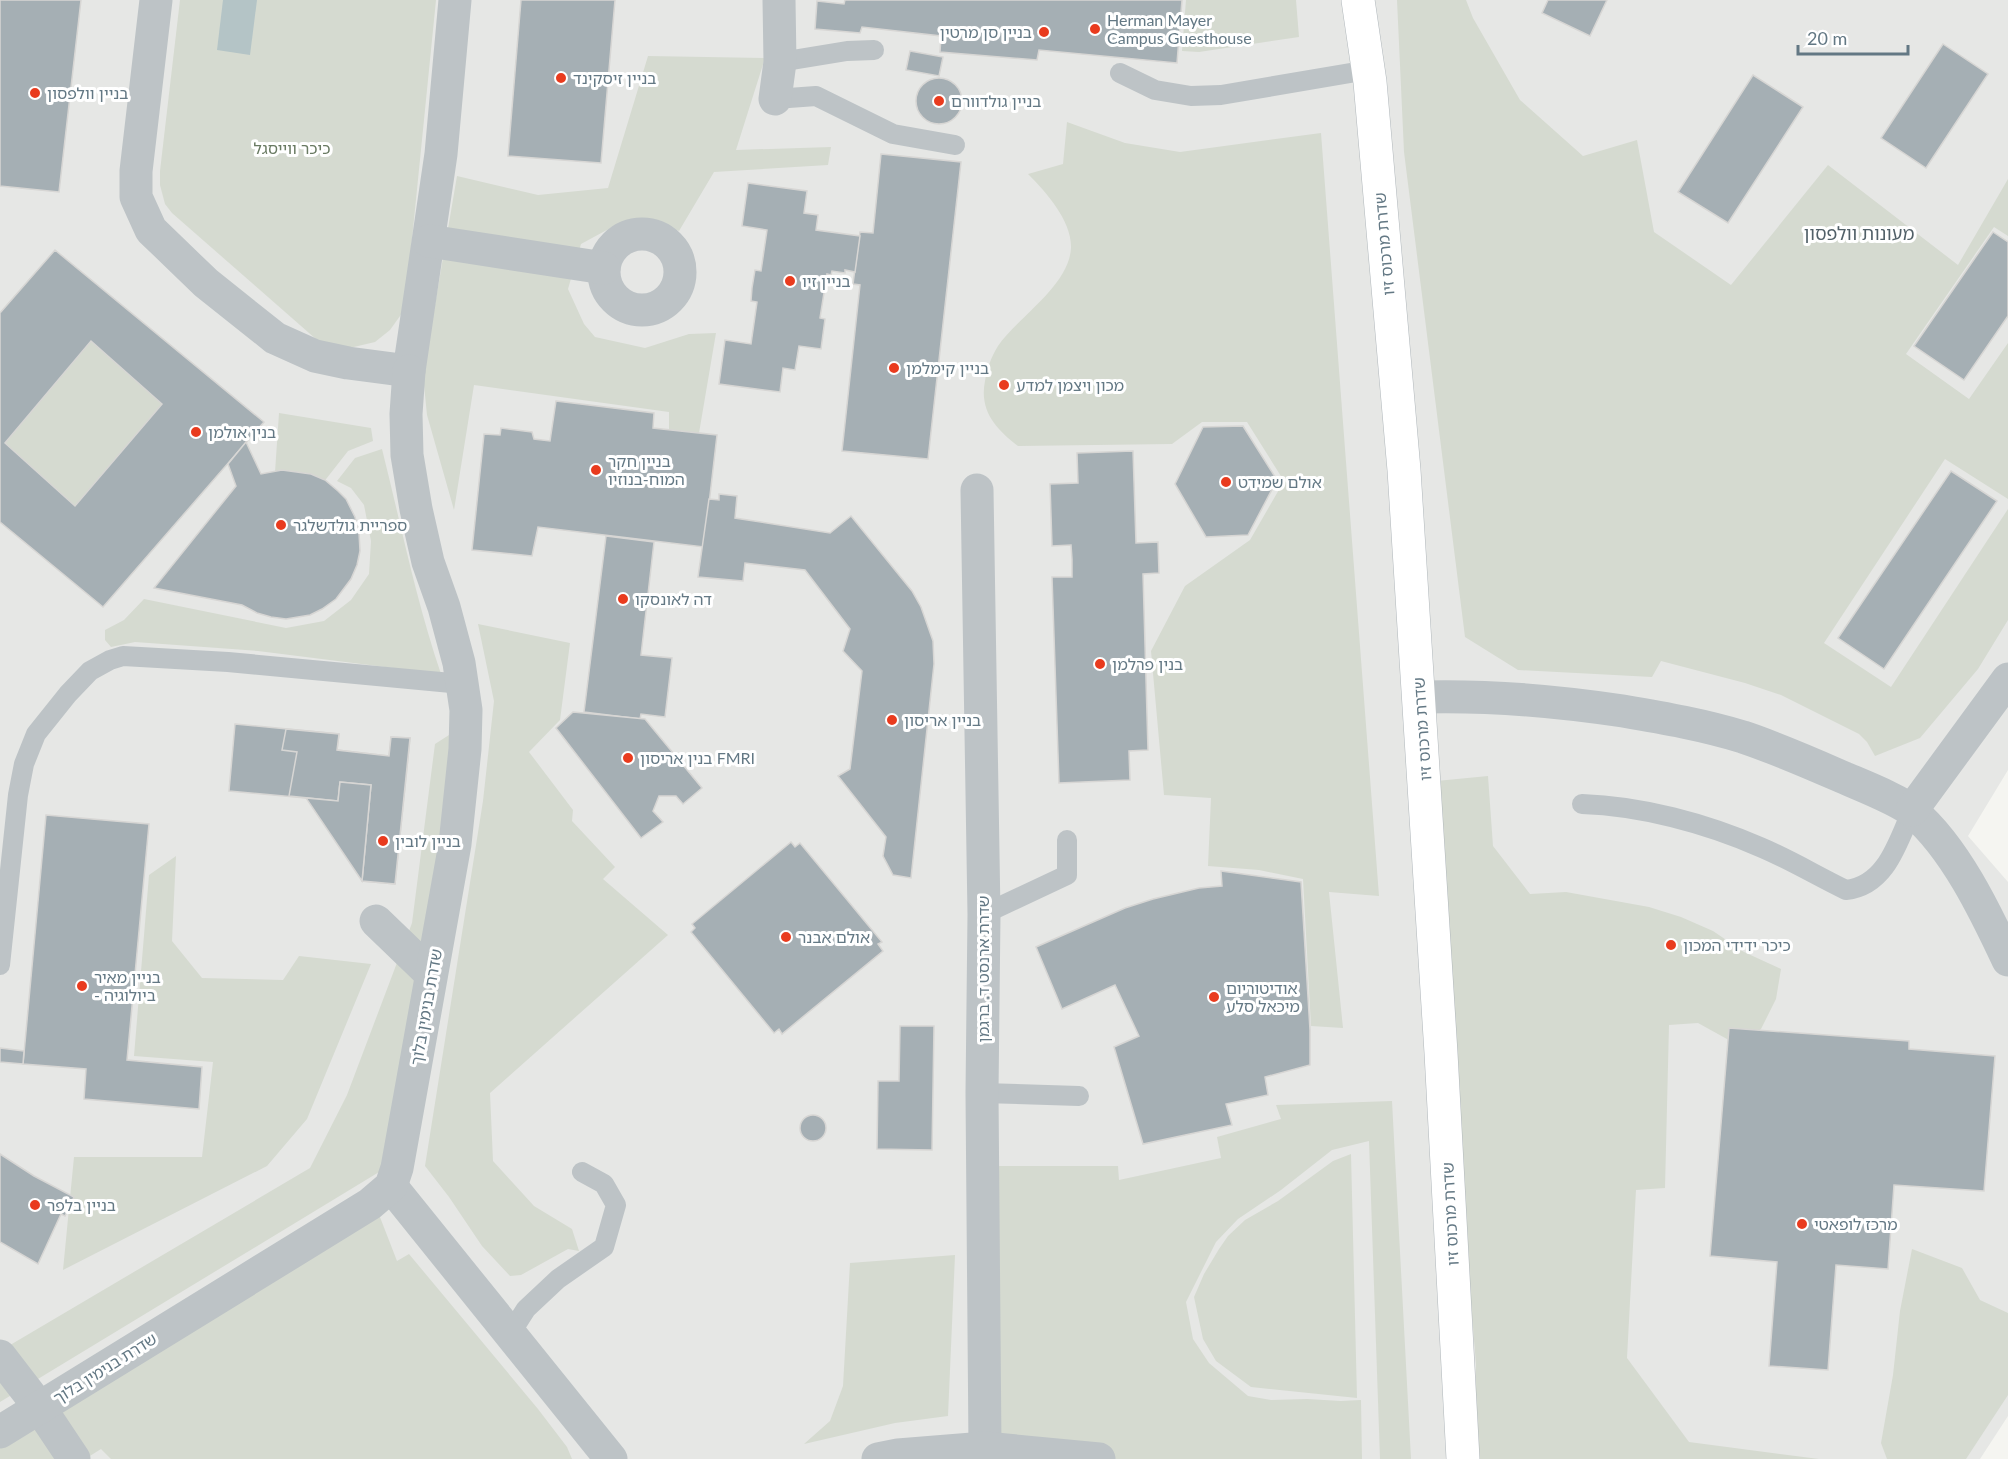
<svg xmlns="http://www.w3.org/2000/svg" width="2008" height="1459" viewBox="0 0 2008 1459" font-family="Lato,'Noto Sans Hebrew',sans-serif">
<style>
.built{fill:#e6e7e5}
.green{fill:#d5dad0}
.water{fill:#b4c4c6}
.building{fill:#a5afb4;stroke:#d7d6d4;stroke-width:1.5;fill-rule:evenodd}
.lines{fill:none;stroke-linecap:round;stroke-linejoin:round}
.secondary-casing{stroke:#b0b7bb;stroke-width:34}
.lane{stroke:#bdc3c6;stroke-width:20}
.street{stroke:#bdc3c6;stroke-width:33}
.secondary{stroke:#fff;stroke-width:33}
.poi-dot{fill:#e93b1e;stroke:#fff;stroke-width:2}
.labels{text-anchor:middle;stroke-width:6;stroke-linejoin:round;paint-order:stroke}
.poi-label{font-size:16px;fill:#637884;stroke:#fff;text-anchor:start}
.park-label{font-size:16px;fill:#697a62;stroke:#fff}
.street-label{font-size:16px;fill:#637884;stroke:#fff}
.neighbourhood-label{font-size:18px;fill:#516068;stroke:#fff}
</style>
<rect width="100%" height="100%" fill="#f5f5f1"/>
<path class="built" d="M0,0H2008V770L1968,836L2008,882V1416L1980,1459H0Z"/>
<g class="green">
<path d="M180,0H436L405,309L390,330L375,342L341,350L317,340L172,213L165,204L160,185V171Z"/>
<path d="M1186,0H1296L1299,37L1199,52L1182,51Z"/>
<path d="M1397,0H1466L1473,18L1520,100L1583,156L1637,140L1654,232L1731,285L1828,165L1958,265L2008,179V236L1994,227L1906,354L1969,399L2008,343V499L1945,459L1824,643L1891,687L2008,509V620L1978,669L1920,738L1875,756L1867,742L1859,734L1781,695L1745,683L1661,661L1652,677L1518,670L1465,637L1404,152Z"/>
<path d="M648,56L765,58L736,150L831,147L828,165L714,172L679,231L656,221L616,225L581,244L568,289L584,324L595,337L645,348L689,334L716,333L699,433L669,430V412L474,385L454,510L427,415L423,375L457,176L538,195L608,188Z"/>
<path d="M1067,122L1125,143L1180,152L1321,133L1379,896L1329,892L1343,1028L1311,1026L1303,879L1259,870L1208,866L1211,798L1164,795L1151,651L1185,586L1250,540L1284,481L1247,422H1202L1172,444L1018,446C996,429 979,411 985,381C987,369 991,357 998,346C1018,317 1069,286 1071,248C1072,221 1046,192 1028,174L1063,164Z"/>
<path d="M91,341L162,404L75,506L5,443Z"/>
<path d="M279,413L371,428L373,441L348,451L312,497L274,487Z"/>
<path d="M382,449C401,525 416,600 441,674L258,651L135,642L111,647L105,640V630L124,620L144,599L286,628L324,621L351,600L369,574L371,541L364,505L351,488L337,481L355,458Z"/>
<path d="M478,624L570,643L560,720L529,752L573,810L572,821L615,867L603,879L668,935L490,1093L493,1161L534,1206L572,1229L579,1251L568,1249L521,1275L510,1276L482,1246L449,1197L425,1166L483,801L494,701Z"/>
<path d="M463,726L384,1169L0,1402V1351L310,1168L347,1095L412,923L435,744Z"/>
<path d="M1488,776L1493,846L1530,894L1566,892L1649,907L1681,917L1713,931L1744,952L1781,969L1776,999L1761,1029L1736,1044L1698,1023L1669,1025L1665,1188L1636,1190L1627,1358L1689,1442L1819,1459H1474L1476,1364L1461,1180L1416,783Z"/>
<path d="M176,856L172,941L202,978L283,980L299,956L371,964L307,1119L267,1166L63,1270L74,1157H202L213,1062L134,1056L149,875Z"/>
<path d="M1392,1101L1411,1459H1380L1369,1141L1332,1150L1281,1190L1238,1219L1216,1242L1186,1302L1193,1339L1209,1363L1248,1396L1271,1400L1307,1399L1341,1401L1361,1400L1362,1459H988L983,1166H1118L1119,1180L1221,1158L1217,1137L1281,1119L1276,1105Z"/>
<path d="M1351,1154L1357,1398L1251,1387L1216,1361L1203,1339L1194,1297L1204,1274L1219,1249L1228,1236L1245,1220L1278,1201L1333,1161Z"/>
<path d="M378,1212L397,1261L409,1254L538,1409L567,1447L572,1459H111L101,1449L85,1459H0V1442Z"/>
<path d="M1912,1249L1962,1268L1980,1300L2008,1313V1395L1966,1459H1887L1881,1443L1893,1375L1900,1311Z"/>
<path d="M955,1255L948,1416L895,1423L804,1444L830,1421L843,1386L850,1263Z"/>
</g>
<path class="water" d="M223,0H257L250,55L217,50Z"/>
<g class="building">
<path d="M0,0H81L59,192L0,186Z"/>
<path d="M521,0H615L601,163L508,156Z"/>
<path d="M845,0H1182L1177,63L1039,50L1037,60L940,52L941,36L862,27L860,33L815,29L817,1L844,4Z"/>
<path d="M1548,0H1607L1590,36L1542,13Z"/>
<path d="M1943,44L1988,74L1926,168L1881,138Z"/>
<path d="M910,51L943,57L939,76L906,70Z"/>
<path d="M1753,75L1803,107L1728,223L1678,192Z"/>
<circle cx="939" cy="101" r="23"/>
<path d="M881,154L961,162L928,459L842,451L860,285L853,284L860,232L873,233Z"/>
<path d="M748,183L807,191L804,213L818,215L816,230L860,236L855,272L845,270V273L832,271L831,275L827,274L820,318L825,319L821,349L799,346L795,370L783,368L780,392L719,384L725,340L751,344L757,302L751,301L752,288L755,270L761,271L767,230L742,226Z"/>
<path d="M1993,232L2008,242V316L1964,380L1914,346Z"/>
<path d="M55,250L264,422L103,607L0,522V313ZM91,341L162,404L75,506L5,443Z"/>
<path d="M556,401L654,413L653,428L717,435L704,547L538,527L532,556L472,550L484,434L500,435L501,428L532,432L534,439L550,441Z"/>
<path d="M1243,426L1277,480L1248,535L1206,537L1175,484L1203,427Z"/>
<path d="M246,442L261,474L282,470L311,474L325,480L338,491L346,499L355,517L359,533L360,551L357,565L351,579L336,599L322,609L310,615L286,619L271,617L257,613L242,605L154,588L236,486L228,464Z"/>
<path d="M1133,451L1136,543L1158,542L1159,573L1143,574L1148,750L1129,751L1130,780L1059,783L1052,577H1072V559L1071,545L1052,546L1050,484L1078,483L1077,453Z"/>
<path d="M1951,471L1997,501L1884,669L1838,638Z"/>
<path d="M719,494L737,496L735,518L830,533L851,516L912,591L921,607L933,641L934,664L911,878L893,875L883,856L886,837L838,776L850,769L862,671L843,651L850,629L805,570L745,563L743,581L698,577L709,499L719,500Z"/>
<path d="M606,536L654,542L641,655L672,658L665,717L641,714L640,719L584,712Z"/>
<path d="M573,712L645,719L702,788L683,804L676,796H659L653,811L663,822L641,838L556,728Z"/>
<path d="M235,724L339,734L337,750L389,756L391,737L410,738L395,884L362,881L371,785L340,782L338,801L229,791Z"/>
<path d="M286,729L339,734L337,750L389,756L391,737L410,738L395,884L362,881L371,785L340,782L338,801L289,796L297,752L282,750Z"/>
<path d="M340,782L371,785L362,881L306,798L338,801Z"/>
<path d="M46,815L149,824L127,1060L202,1067L199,1109L84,1099L86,1069L23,1064Z"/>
<path d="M791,842L795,847L800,843L882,942L878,944L883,951L782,1034L779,1029L774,1033L691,932L695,928L692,924Z"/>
<path d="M1221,871L1301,882L1310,1030V1065L1265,1077L1268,1095L1226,1104L1232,1125L1143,1144L1114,1047L1139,1036L1115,985L1062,1009L1036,947L1125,908L1153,899L1199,888L1222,886Z"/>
<path d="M900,1026H934L932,1150L877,1149L878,1081H899Z"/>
<path d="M1729,1028L1909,1041V1049L1995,1056L1984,1191L1894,1185L1888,1269L1836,1265L1828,1370L1769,1366L1777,1262L1710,1256Z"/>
<path d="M0,1048L24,1051L23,1064L0,1062Z"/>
<circle cx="813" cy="1128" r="13"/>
<path d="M0,1154L34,1176L74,1197L65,1216L61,1214L38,1264L0,1242Z"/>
</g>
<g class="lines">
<defs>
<path id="secondary" d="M1358,0L1370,82L1404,470L1441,1053L1463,1459"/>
</defs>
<use href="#secondary" class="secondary-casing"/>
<g class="lane">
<path d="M780,62L847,51L874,50"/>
<path d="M1120,73L1155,90L1191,96L1221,95L1368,70"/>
<path d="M775,99L816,96L893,134L955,145"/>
<path d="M1582,804C1641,806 1705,823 1760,847C1789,859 1817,876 1846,890C1886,886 1898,842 1912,810"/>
<path d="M984,914L1067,875V840"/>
<path d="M0,965L18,795L24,764L36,734L68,694L90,671L110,660L123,656L228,662L462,684"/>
<path d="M982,1093L1079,1096"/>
<path d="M510,1334L526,1309L558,1279L604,1247L616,1205L604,1184L582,1172"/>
</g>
<g class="street">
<path d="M156,0L136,171V197L151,230L206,283L275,338L315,356L348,363L409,371L441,154L455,0"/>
<path d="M775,99L780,62L779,0"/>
<circle cx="642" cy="272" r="38"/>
<path d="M429,241L604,268"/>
<path d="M977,490L984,914L982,1093L985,1448"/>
<path d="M1420,697C1488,695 1556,701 1623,711C1664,718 1704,725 1743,737C1776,748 1808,762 1840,776C1858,784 1900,800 1913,812C1955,848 1985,911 2008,960"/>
<path d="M1912,810L2008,679"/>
<path d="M376,921L431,974"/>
<path d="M391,1186L611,1459"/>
<path d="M0,1356L40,1408L74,1459"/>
<path d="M0,1432L370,1204L391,1186L397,1168L455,844L465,749L466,710L459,663L444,607L428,562L416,509L407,455L406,414L409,371"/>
<path d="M878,1459L898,1455L985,1448L1099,1459"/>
</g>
<use href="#secondary" class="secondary"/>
</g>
<g class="poi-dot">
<circle cx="1095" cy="29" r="6"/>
<circle cx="1044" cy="32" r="6"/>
<circle cx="561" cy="78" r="6"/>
<circle cx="35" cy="93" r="6"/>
<circle cx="939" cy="101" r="6"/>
<circle cx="790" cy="281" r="6"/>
<circle cx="894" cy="368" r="6"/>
<circle cx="1004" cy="385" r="6"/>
<circle cx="196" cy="432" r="6"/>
<circle cx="596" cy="470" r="6"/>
<circle cx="1226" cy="482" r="6"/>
<circle cx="281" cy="525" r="6"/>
<circle cx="623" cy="599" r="6"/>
<circle cx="1100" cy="664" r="6"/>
<circle cx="892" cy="720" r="6"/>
<circle cx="628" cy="758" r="6"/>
<circle cx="383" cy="841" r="6"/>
<circle cx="786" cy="937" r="6"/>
<circle cx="1671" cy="945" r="6"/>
<circle cx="82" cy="986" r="6"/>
<circle cx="1214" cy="997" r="6"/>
<circle cx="35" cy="1205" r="6"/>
<circle cx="1802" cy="1224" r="6"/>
</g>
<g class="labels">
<g class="poi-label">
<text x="1107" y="26">Herman Mayer<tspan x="1107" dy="18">Campus Guesthouse</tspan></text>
<text x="1032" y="38" text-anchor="end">בניין סן מרטין</text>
<text x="573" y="84">בניין זיסקינד</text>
<text x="47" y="99">בניין וולפסון</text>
<text x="951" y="107">בניין גולדוורם</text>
<text x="802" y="287">בניין זיו</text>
<text x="906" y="374">בניין קימלמן</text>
<text x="1016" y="391">מכון ויצמן למדע</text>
<text x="208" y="438">בנין אולמן</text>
<text x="608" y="467">בניין חקר<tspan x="608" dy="18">המוח-בנוזיו</tspan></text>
<text x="1238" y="488">אולם שמידט</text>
<text x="293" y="531">ספריית גולדשלגר</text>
<text x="635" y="605">דה לאונסקו</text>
<text x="1112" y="670">בנין פרלמן</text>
<text x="904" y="726">בניין אריסון</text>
<text x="640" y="764">בנין אריסון FMRI</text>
<text x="395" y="847">בניין לובין</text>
<text x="798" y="943">אולם אבנר</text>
<text x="1683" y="951">כיכר ידידי המכון</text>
<text x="94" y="983">בניין מאיר<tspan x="94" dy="18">- ביולוגיה</tspan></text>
<text x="1226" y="994">אודיטוריום<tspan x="1226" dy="18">מיכאל סלע</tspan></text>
<text x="47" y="1211">בניין בלפר</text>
<text x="1814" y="1230">מרכז לופאטי</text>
</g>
<g class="park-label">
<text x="292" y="154">כיכר ווייסגל</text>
</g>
<g class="street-label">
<text transform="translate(1384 244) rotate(-95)" y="6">שדרת מרכוס זיו</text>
<text transform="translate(1422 729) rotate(-94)" y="6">שדרת מרכוס זיו</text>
<text transform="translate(983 969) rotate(-90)" y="6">שדרת ארנסט ד. ברגמן</text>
<text transform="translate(426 1007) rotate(-80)" y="6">שדרת בנימין בלוך</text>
<text transform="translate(1450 1214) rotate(-93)" y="6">שדרת מרכוס זיו</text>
<text transform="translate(105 1368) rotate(-32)" y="6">שדרת בנימין בלוך</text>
</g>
<g class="neighbourhood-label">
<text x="1859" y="240">מעונות וולפסון</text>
</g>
</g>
<path d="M1798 45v9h110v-9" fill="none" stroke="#637884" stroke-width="3"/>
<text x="1807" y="45" font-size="18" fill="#637884" stroke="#ffffff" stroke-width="4.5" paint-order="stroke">20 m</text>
</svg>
